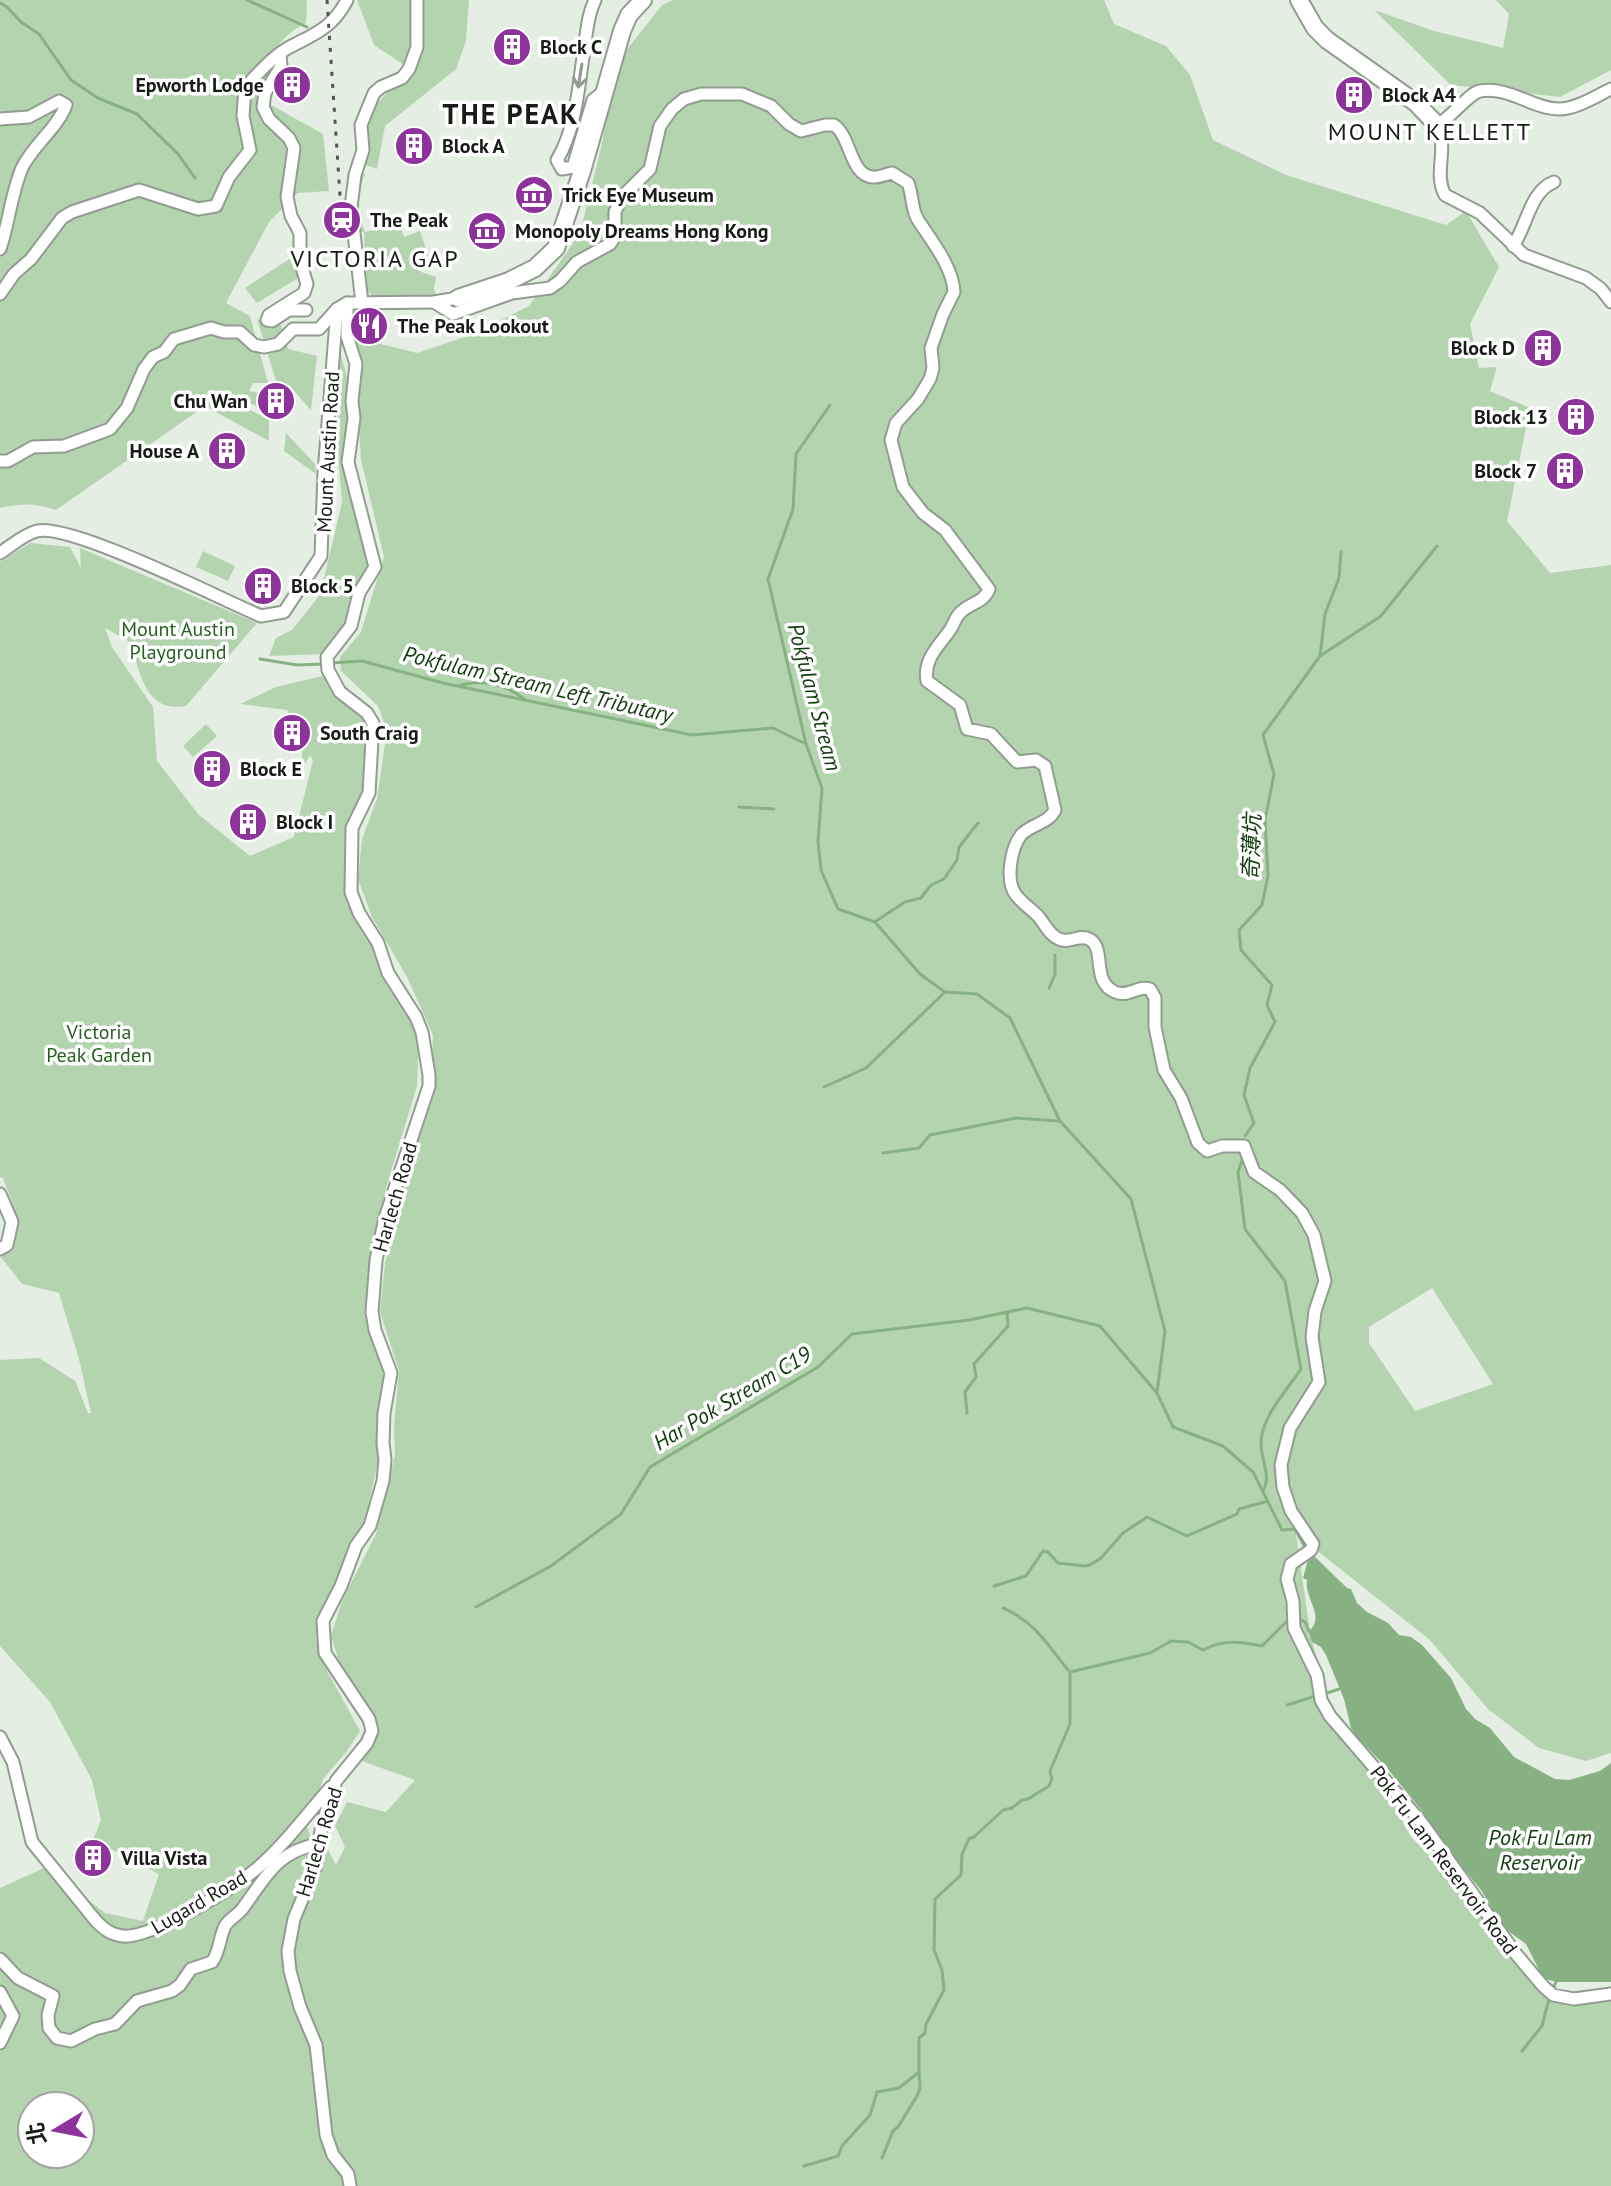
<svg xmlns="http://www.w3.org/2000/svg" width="1611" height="2186" viewBox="0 0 1611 2186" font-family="'PT Sans','Noto Sans TC',sans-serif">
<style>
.green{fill:#b3d4af;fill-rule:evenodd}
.water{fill:#87b182}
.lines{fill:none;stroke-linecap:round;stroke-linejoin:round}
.stream{stroke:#87b182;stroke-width:3}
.street-casing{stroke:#929c91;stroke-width:15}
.secondary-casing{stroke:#929c91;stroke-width:20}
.street{stroke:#fff;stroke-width:11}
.secondary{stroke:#fff;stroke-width:16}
.rail{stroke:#515750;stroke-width:3;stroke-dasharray:4 8;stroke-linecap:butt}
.oneway{stroke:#979997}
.labels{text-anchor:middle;stroke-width:7;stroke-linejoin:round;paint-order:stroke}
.poi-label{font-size:20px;font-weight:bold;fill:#181c17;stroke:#fff;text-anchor:start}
.street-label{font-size:20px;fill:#181c17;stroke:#fff}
.park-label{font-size:20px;fill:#275f21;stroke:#fff}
.water-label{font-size:22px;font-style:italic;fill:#113c0d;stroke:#fff}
.quarter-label{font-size:24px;letter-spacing:2px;fill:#181c17;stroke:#fff}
.district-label{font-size:28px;font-weight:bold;letter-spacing:2px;fill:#181c17;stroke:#fff}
</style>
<rect width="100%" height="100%" fill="#e4eee2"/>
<g class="green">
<path d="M0,0H307L306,23C269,42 271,63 262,100L323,134L329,191L298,193L269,222L226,303L250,316L268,383H253L249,391L259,393L256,399L272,410L267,411L245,401L243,406L269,420V441L205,406L56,510C35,503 22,503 0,508Z"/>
<path d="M357,0H469L466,41L456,69L385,126L377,169L355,161L360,121L410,69L374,45Z"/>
<path d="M673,0H1104L1114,24L1166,46L1190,75L1213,140L1286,175L1446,225L1466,211L1499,267L1470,324L1479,368L1497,367L1490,391L1530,408L1507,521L1550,573L1611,565V1753L1586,1761L1539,1748L1488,1709L1430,1640L1296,1534L1310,1632L1328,1704L1371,1758L1410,1836L1465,1892L1548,1989L1611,1995V2186H0V1888L46,1867L105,1913L143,1921L159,1874L93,1840L101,1820L92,1780L50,1702L0,1646V1360L39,1358L75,1381L88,1413H91L79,1359L59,1293L22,1284L0,1256C25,1222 16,1214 3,1178L0,1177V562L30,543L70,547L81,568L80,548L257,623L186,706C144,713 141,673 130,642L105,628L112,647L153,707L157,761L199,815L250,856L294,837L313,760L310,755L301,770L303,741L287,710L240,704L276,687L327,675L328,683L366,715L372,731L363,795L348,835L344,881L359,923L394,984L419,1038L417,1086L386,1188L371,1261L365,1314L385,1372L380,1424V1453L363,1529L328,1596L316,1636L325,1667L360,1731L347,1751L323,1779L318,1798L303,1815L311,1838L320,1835L336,1865L345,1847L335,1826L347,1802L386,1812L415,1780L359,1760L377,1731L339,1662L331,1636L342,1601L376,1534L395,1455L394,1425L399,1371L380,1312L385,1263L400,1192L431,1088L433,1035L407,977L372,917L358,879L362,839L377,799L387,730L378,706L341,671L340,657L361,632L384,557L361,460L353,337L417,353L471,335L529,306L580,233L601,148L617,62L662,5ZM1432,1288L1493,1384L1415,1411L1369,1343V1327ZM32,2106H80V2154H32Z"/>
<path d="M1496,0H1611V70L1560,97L1451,85L1374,10L1434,31L1503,48L1509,14Z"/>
<path d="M358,170L365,174C357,191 357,213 365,232L399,224L404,237L420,231L431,265L420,269L421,272L436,277L434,289L436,294H440L439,299L375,300L366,288L364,232L359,231L354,218Z"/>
<path d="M294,256L298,278L257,303L245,288Z"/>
<path d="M257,319L281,325L288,349L317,356L311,410L289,385L277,384Z"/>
<path d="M338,345L347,377L351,461L373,557L352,626L326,654L269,656L276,638L292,630L320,595L342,502L337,442Z"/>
<path d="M286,433L315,464L316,474L284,451Z"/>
<path d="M203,551L235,566L228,581L196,567Z"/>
<path d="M206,724L217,736L193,757L183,746Z"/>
</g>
<path class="water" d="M1312,1554L1347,1588L1351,1589L1357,1603L1367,1612L1388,1623L1399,1635L1411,1637L1422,1645L1451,1678L1466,1709L1475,1719L1490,1728L1514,1757L1555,1779L1569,1780L1600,1771L1611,1763V1982H1556L1543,1978L1526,1944L1504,1928L1481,1890L1445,1846L1422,1811L1387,1768L1358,1738L1351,1728L1344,1699L1326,1655L1321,1647L1312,1642L1309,1631C1326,1616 1304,1599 1307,1580L1303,1578L1309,1556Z"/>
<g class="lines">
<g class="stream">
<path d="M247,0L307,27"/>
<path d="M0,3L7,7L21,22L39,34L71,80L98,98L137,114L178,154L195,178"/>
<path d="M830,405L796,454L793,509L768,579L806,744L822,788L818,841L821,870L838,909L875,922L920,974L945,992L977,994L1010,1018L1060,1121L1131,1199L1165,1331L1157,1393L1173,1427L1223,1446L1253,1472L1282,1530L1295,1529L1306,1549"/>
<path d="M1320,656L1325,614L1339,578L1341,552"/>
<path d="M260,659L297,665L323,664"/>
<path d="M331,663L362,661L443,683L692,735L773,728L806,744"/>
<path d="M461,685C484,679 505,684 524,699"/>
<path d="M739,807L774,809"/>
<path d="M876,921L905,902L921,898L931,885L944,879L957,860L959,847L978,823"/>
<path d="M1049,988L1055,974V955"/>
<path d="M824,1087L866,1068L945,992"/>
<path d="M1245,1136L1254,1123L1244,1095L1250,1068L1275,1022L1267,1005L1272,985L1241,950L1239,930L1262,905L1268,876L1265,820L1274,774L1263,735L1320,656L1381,616L1437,546"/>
<path d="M883,1153L919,1148L930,1135L1016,1118L1059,1121"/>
<path d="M1243,1158L1238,1172L1245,1229L1285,1281L1301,1369C1287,1390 1263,1415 1261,1441C1260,1459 1272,1475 1263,1491"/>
<path d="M967,1413L965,1392L976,1377L974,1364L1008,1326L1007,1313"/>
<path d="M994,1586L1026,1576L1043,1551L1048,1552L1058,1563L1085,1566L1090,1565L1101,1558L1123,1533L1147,1517L1187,1536L1237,1514L1239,1509L1265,1502"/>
<path d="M476,1607L551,1566L621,1514L650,1467L818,1367L852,1334L969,1320L1027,1308L1100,1326L1157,1393"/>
<path d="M1003,1608C1034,1621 1048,1645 1068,1670"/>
<path d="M1298,1618L1305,1622L1309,1631"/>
<path d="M1327,1693L1339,1689"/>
<path d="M1287,1705L1312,1697"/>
<path d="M1552,1991L1556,1982"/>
<path d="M1522,2051L1542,2026L1549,1999"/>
<path d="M882,2158L893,2131L898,2127L917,2096L920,2088L919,2072"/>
<path d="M804,2166L838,2156L842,2146L870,2115L877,2092L899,2088L919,2072V2038L925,2033L926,2024L944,1990L942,1970L934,1950L935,1899L961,1875L962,1854L969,1839L974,1837L1003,1810L1012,1808L1022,1800L1028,1799L1049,1786L1052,1779L1050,1771L1070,1724V1672L1150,1653L1171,1641L1188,1642L1203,1650C1223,1639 1241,1642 1262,1646L1291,1617"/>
</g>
<defs>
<g id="street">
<path d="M595,0C588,14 587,29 585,43C579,81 577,127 557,160L562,169L573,167L593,100L603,92"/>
<path d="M280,54L281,66L265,93L263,107L269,119L289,138L294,148L287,197L291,216L300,233V261L307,284L304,293L269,315L267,320L272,321L289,310H306"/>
<path d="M1611,89C1596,96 1576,109 1559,109C1533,109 1509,86 1480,91C1469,93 1451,118 1437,125C1449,148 1433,173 1445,195L1480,213L1524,255L1586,278L1601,289L1611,302"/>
<path d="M0,119L29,117L59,101L66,105C57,129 33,145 22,168C11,194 9,223 0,249"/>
<path d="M1513,246C1527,226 1530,191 1554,182"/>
<path d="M0,294L14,274L31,259L62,218L72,212L139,190L198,209L216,206L229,177L250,150L243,116L245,88C256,75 272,57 288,48C314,34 332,29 347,0"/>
<path d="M434,302L453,314L512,293L550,288L560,281L577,262L610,244L615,236V212L621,198L650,169L660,126L672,109L684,99L701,94H742L771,106L789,124L801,131L825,125H834C851,136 850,176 873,177C879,178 886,174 892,173L908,183C913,195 911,209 918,220C931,240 953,267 954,292L943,314L931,348L933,368L930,379L918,399L896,423L891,440L903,487L923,513L945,530L989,589C984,603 969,603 960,613C955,618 954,624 950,630C939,646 923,659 927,681L960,705L967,729L991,734L1017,762L1036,760L1045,766L1055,810C1048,824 1031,824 1021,835C1011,848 1005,881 1016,895C1022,903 1031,909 1038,916C1045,924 1049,935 1059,939C1069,944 1079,934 1089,939C1107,948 1090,981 1115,992C1128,998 1138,985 1150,989L1155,998V1027L1164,1070L1181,1098L1198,1143L1207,1151L1222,1146H1244L1254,1172L1280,1190L1302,1213L1314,1235L1325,1281L1315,1311L1312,1337L1319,1382L1290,1428L1281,1465L1283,1487L1291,1511L1313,1544L1311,1550L1291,1564L1287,1579L1293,1601L1294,1628L1317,1675L1321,1700L1330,1716L1422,1823L1516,1954L1543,1986L1553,1995L1574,1999L1611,1994"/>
<path d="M347,303V336L356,364L352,401L354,418L348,462L375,567L359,593L351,626L327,657L328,670L340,692L367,713L373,723L369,793L352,828L351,892L359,913L378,943L388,973L416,1017L422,1032L429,1075V1086L385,1218L376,1260L372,1312L375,1330L391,1373L384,1413L383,1443L385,1460L383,1481L370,1526L356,1546L341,1586L323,1621L325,1653L369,1719L372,1731L367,1743L336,1781L328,1805L321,1830L315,1868L294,1919L288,1951L290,1971L300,2007L316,2045L326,2135L333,2155L348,2174L350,2186"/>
<path d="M362,303L351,207L355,175L363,150L361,125L374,93L381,87L402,78L409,69L417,47V0"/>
<path d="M0,461H8L33,447L64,446L110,429L127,408L144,369L153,357L164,352L174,339L211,328L224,332H240L254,345L264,347L278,344L293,329H319L337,309L347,303L434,302L458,298"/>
<path d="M0,553C11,546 24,534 37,531C71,523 221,599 261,616L284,612L321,556L324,473L337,309"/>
<path d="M0,1194L12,1222L7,1245L0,1249"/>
<path d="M0,1737L13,1762L32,1842L96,1921C104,1929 111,1935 123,1936C150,1939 232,1889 255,1870C283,1847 306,1815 331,1787"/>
<path d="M0,1959L18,1978L53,1996L48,2015L49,2028L57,2038L71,2041L95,2029L115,2024L137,2001L172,1991L180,1985L191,1969L212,1962C220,1951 219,1938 225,1926C229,1919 238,1915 243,1908C266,1877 276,1852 318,1844"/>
<path d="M0,1992L13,2016L0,2043"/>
</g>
<g id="secondary">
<path d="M1299,0L1315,28L1327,40L1416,103L1437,125"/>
<path d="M458,298L509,281L535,268L556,248L582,171L622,31L629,15L643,0"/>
</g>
</defs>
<use href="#street" class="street-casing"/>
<use href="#secondary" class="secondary-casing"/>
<use href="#street" class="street"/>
<use href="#secondary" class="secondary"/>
<path class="rail" d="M327,0L340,196"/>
</g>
<defs><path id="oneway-shaft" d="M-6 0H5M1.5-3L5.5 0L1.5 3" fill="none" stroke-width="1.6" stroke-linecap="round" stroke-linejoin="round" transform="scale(2)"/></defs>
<use class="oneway" href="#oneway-shaft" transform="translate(580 76) rotate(99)"/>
<defs>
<symbol id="building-disc" viewBox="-11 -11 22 22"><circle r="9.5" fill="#8e329c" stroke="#fff"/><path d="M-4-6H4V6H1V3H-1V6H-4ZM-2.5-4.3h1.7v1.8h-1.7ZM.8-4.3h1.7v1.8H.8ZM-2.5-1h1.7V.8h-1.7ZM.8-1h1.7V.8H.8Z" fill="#fff"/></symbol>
<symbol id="museum-disc" viewBox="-11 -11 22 22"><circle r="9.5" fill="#8e329c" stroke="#fff"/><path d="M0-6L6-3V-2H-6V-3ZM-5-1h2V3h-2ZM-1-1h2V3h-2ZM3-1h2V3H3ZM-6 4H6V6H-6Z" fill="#fff"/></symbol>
<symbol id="station-disc" viewBox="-11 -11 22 22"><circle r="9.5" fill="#8e329c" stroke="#fff"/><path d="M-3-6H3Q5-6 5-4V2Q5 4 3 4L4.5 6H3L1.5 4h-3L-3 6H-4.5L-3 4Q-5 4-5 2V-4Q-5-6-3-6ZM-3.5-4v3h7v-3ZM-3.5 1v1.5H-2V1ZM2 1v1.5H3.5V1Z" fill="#fff"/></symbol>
<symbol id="restaurant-disc" viewBox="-11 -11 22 22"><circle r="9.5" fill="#8e329c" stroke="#fff"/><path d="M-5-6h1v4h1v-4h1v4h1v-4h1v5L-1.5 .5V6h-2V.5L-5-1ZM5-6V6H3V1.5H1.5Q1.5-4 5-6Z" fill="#fff"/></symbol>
</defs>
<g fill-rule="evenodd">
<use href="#building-disc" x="490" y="25" width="44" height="44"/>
<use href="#building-disc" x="270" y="63" width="44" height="44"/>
<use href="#building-disc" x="1332" y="73" width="44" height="44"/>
<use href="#building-disc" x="392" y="124" width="44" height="44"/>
<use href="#museum-disc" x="512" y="173" width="44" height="44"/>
<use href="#station-disc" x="320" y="198" width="44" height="44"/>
<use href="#museum-disc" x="465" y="209" width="44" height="44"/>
<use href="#restaurant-disc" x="347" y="304" width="44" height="44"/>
<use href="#building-disc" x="1521" y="326" width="44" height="44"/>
<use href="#building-disc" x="254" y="379" width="44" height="44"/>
<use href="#building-disc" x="1554" y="395" width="44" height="44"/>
<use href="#building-disc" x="205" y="429" width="44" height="44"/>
<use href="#building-disc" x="1543" y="449" width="44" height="44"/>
<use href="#building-disc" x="241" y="564" width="44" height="44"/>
<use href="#building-disc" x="270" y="711" width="44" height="44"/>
<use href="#building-disc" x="190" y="747" width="44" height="44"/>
<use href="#building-disc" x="226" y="800" width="44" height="44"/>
<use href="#building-disc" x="71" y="1836" width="44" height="44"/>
</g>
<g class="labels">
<g class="poi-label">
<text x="540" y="54">Block C</text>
<text x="264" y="92" text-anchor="end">Epworth Lodge</text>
<text x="1382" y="102">Block A4</text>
<text x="442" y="153">Block A</text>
<text x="562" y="202">Trick Eye Museum</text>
<text x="370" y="227">The Peak</text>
<text x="515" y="238">Monopoly Dreams Hong Kong</text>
<text x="397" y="333">The Peak Lookout</text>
<text x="1515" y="355" text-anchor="end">Block D</text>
<text x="248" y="408" text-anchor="end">Chu Wan</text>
<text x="1548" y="424" text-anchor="end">Block 13</text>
<text x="199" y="458" text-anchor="end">House A</text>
<text x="1537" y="478" text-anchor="end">Block 7</text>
<text x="291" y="593">Block 5</text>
<text x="320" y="740">South Craig</text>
<text x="240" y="776">Block E</text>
<text x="276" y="829">Block I</text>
<text x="121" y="1865">Villa Vista</text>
</g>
<g class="street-label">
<text transform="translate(328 452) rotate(-87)" y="7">Mount Austin Road</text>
<text transform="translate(395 1197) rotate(-74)" y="7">Harlech Road</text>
<text transform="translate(319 1842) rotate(-73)" y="7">Harlech Road</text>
<text transform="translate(1444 1860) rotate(53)" y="7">Pok Fu Lam Reservoir Road</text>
<text transform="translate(199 1902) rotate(-30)" y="7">Lugard Road</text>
</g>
<g class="park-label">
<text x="178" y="636">Mount Austin<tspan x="178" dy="23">Playground</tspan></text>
<text x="99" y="1039">Victoria<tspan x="99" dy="23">Peak Garden</tspan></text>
</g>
<g class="water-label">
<text transform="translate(538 684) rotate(13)" y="8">Pokfulam Stream Left Tributary</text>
<text transform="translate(815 697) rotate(75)" y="8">Pokfulam Stream</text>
<text transform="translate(1251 847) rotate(-88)" y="8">奇薄坑</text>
<text transform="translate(732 1398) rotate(-31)" y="8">Har Pok Stream C19</text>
<text x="1540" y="1845">Pok Fu Lam<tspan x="1540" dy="25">Reservoir</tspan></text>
</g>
<g class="quarter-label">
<text x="1430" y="140">MOUNT KELLETT</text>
<text x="375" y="267">VICTORIA GAP</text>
</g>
<g class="district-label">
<text x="511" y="124">THE PEAK</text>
</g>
</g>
<g transform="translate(56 2130) rotate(260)"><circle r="38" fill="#ffffff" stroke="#a3a4a2" stroke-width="2"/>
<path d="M0-6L14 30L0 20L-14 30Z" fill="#8e329c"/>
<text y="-12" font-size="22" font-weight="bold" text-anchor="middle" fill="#181c17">北</text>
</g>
</svg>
